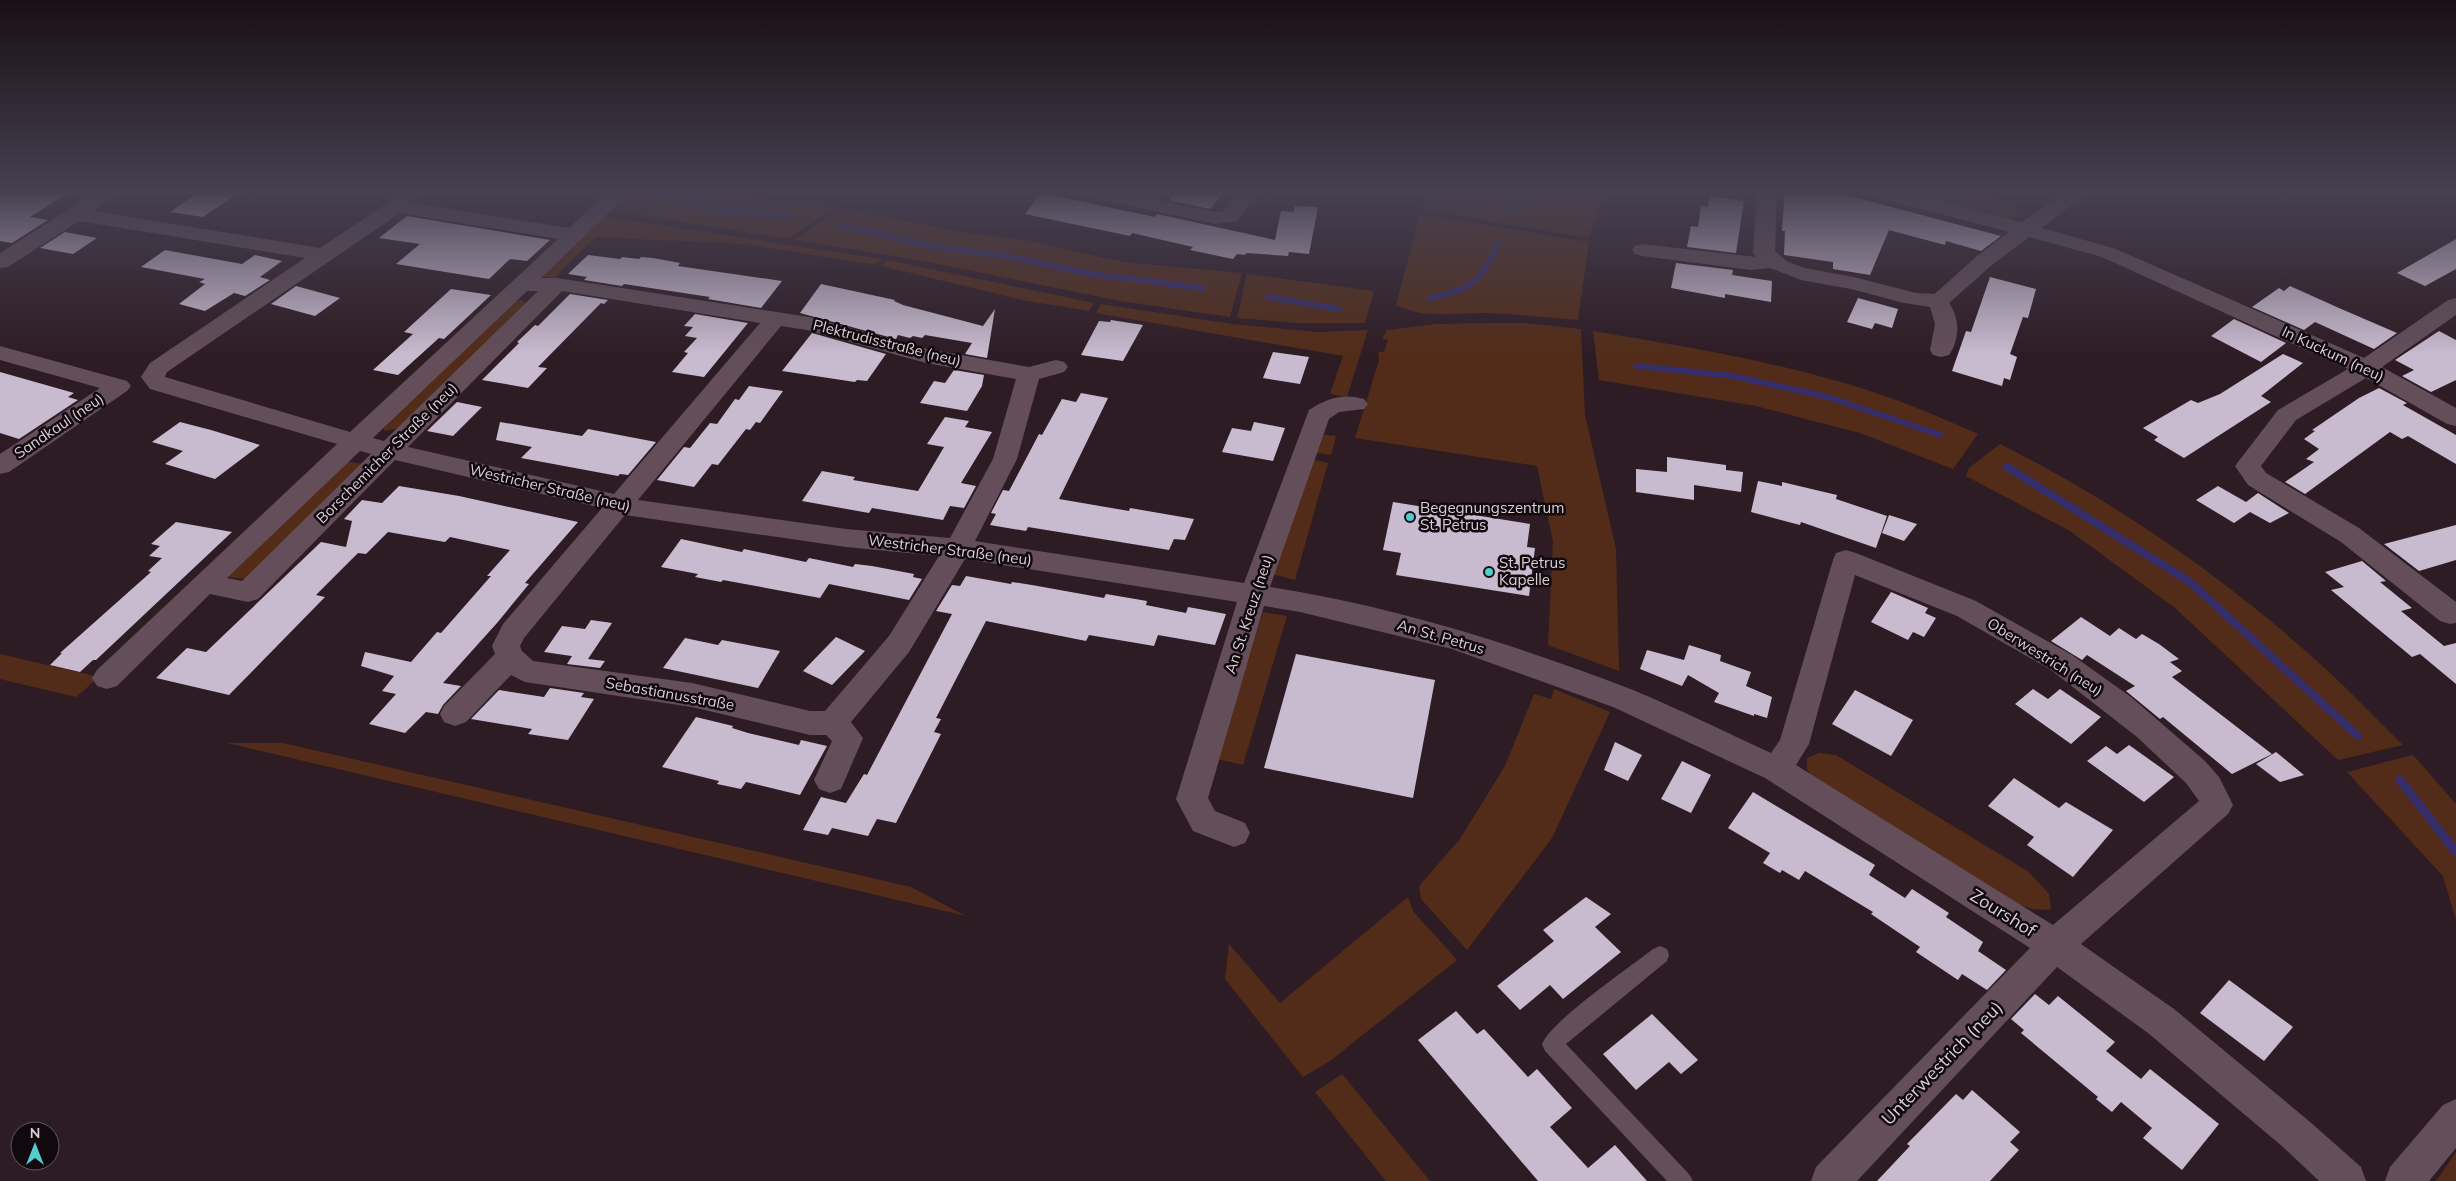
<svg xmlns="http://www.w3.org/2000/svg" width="2456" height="1181" viewBox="0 0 2456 1181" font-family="Mulish,sans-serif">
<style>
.green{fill:#522c18}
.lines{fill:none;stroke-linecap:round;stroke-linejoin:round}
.stream-far2{stroke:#362e6a;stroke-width:6}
.stream-far1{stroke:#362e6a;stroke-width:8}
.stream{stroke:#362e6a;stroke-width:9}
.building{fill:#c9bbcf}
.lane{fill:#634e59;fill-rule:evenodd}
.street{fill:#634e59;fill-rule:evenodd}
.poi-dot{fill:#52cdcd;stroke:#11090d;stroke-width:2}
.labels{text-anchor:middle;stroke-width:5;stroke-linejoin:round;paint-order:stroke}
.street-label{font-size:15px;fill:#dbcfd5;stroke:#11090d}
.poi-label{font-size:15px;fill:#dbcfd5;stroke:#11090d;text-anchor:start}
.near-street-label{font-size:18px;fill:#dbcfd5;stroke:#11090d}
</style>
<rect width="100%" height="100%" fill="#2e1c25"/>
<g class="green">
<path d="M629,190H714L757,199L837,207L788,239L608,210Z"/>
<path d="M1427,190H1607L1588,238L1423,210Z"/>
<path d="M1891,190H1973L2020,209L2028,216L2002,219Z"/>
<path d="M841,208L961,232L1025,240L1123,262L1242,273L1230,317L1120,301L919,260L794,240Z"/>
<path d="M1420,214L1589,242L1578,320C1548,318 1518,314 1488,313C1456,312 1426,320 1396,305Z"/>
<path d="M600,216L882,259L876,265L743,244L596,237L554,278L538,276Z"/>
<path d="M888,260L1094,303L1089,311L1027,301L881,266Z"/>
<path d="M1247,274L1374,291L1365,323H1298L1237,318Z"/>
<path d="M522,300L527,304L400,428L385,431L382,424L512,302Z"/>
<path d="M1101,304L1232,324L1318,332L1368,330L1347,397L1330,394L1343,356L1096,313Z"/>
<path d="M1490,323H1525L1581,329L1585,415L1616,549L1619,671L1548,645L1553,541L1537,466L1355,438L1379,360L1378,352H1384L1388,340L1382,339L1387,330L1437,324Z"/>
<path d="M1593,331C1683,346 1774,361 1861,388C1902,401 1940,417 1978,434L1953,469L1860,433L1756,406L1599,380Z"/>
<path d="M1319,434L1336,436L1331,455L1313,452Z"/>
<path d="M2000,444C2118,503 2233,583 2330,673C2355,696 2378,721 2403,745L2338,760L2175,608L2070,531L1966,476L1969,468Z"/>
<path d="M1316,460L1328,463L1295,580L1272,574L1309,463Z"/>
<path d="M346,461L363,464L246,579L227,577Z"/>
<path d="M1263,612L1287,616L1243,765L1217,759Z"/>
<path d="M0,654L99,677L76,697L0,679Z"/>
<path d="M1554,689L1610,712L1552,838L1467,950L1421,899L1419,886L1460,839L1505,766L1534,694L1551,699Z"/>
<path d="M227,743H283L911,887L966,916Z"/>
<path d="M1819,753L1836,755L2029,872L2049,894L2051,910L2032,909L2010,901L1816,781L1807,770V758Z"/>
<path d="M2413,755L2456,804V920L2443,876L2347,772Z"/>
<path d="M1408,897L1413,911L1457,960L1330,1061L1303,1077L1225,979L1229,944L1280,1003Z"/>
<path d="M1342,1074L1430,1181H1386L1315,1092Z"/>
<path d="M2456,1152V1181H2436Z"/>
</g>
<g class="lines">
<g class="stream-far2">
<path d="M659,196L720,210L792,216"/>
<path d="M1515,211L1520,190"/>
<path d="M842,226L931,246L1006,256L1092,274L1202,288"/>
<path d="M1268,297L1339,309"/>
<path d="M1430,298C1474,288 1480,283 1499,242"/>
<path d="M1637,366L1733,376L1828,397L1940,435"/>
</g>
<path class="stream-far1" d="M2007,467L2190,582L2358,736"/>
<path class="stream" d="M2400,780L2456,852"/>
</g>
<g class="building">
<path d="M0,190H73L30,217L48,220L12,243L0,241Z"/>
<path d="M202,190H243L203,217L170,212Z"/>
<path d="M1177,190H1225L1210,209L1169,200Z"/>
<path d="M1785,190L1842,194L2001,236L1981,251L1946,241L1945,245L1889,230L1870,275L1833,269V262L1784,255L1785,231H1782Z"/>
<path d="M1041,193L1154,217L1157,214L1275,240L1281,211L1294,212L1295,206L1318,207L1309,254L1289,252L1288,256L1246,253L1245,255L1237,254L1233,259L1190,250L1193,247L1132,233L1130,236L1025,214Z"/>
<path d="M1710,196L1744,201L1736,253L1687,247L1691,226L1698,227L1701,206L1708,207Z"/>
<path d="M407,216L550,240L527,261L510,259L489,279L396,264L420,244L379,238Z"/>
<path d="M65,232L97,238L73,254L40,248Z"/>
<path d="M2456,239V269L2425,286L2397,273Z"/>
<path d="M165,250L242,264L255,255L282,261L260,277L270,280L245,296L234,293L205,311L179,304L205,284L199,282L205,279L141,267Z"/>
<path d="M588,255L620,259L622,257L639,259L641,257L653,258L680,263L678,266L782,281L761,308L708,299L710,297L624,284L622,286L584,280L587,277L568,274Z"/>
<path d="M1676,263L1733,270L1732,275L1772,281L1771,302L1725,294V298L1671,288Z"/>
<path d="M1990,277L2036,289L2028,318L2023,317L2010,354L2017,357L2010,380L2004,378L2002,386L1952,371L1966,331L1971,332Z"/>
<path d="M821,284L895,300L894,301L903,305L983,326L995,309L987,358L965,354L972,343L925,335L922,338L913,336L910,338L898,335L896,339L800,313Z"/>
<path d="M296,286L340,298L315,316L271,304Z"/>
<path d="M2290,286L2339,308L2397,333L2374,349L2315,322L2304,330L2252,307L2279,288L2284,291Z"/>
<path d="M451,289L491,295L444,339L439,338L398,375L373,370L413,334L404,332Z"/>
<path d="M570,294L608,300L604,304L601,303L538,367L547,368L528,388L482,380L519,343L517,342L535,325L538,326Z"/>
<path d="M1858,298L1898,309L1892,328L1875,323L1872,329L1847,322Z"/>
<path d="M695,314L748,323L704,377L672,372L688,353L684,352L697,338L685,336L693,327L684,326Z"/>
<path d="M2234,319L2286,343L2261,362L2211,336Z"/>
<path d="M1111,320L1143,325L1123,361L1081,355L1099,321L1110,322Z"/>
<path d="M2439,331L2456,340V380L2431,392L2402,376L2414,370L2395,360Z"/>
<path d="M812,333L886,354L867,381L857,380L855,382L782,371Z"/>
<path d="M1273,352L1309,357L1300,384L1263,378Z"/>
<path d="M2283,354L2303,363L2261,396L2271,402L2184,458L2154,440L2158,437L2143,428L2191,400L2198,403L2220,394Z"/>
<path d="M954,370L984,375L982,386L967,411L920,403L934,381L945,383Z"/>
<path d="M0,372L74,393L68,397L78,400L19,439L0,433Z"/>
<path d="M749,386L783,391L760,423L756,422L750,430L746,429L718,465L712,464L694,487L657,480L684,447L690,448L710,423L717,424L735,399L739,400Z"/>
<path d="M2379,388L2407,403L2403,405L2456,435V464L2408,436L2402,439L2390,432L2305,494L2285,482L2314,462L2306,459L2319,449L2304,439L2315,431L2312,430L2359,398Z"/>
<path d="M1081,393L1108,398L1059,499L1129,511L1130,508L1194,519L1185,540L1174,539L1169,550L1028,527L1026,531L990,525L996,514L991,513L1003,490L1009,491L1039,434L1042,435L1062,399L1076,402Z"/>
<path d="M457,402L482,407L453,436L427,431Z"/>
<path d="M945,417L969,421L965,427L992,432L961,483L976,486L964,508L950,506L943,520L872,508L869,513L802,501L822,471L855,477L853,480L918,491L944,447L927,444Z"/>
<path d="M180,422L211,430L260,445L215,479L165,464L183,451L152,442Z"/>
<path d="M500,422L582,436L588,429L656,442L628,475L620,474L618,476L521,458L532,447L496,440Z"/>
<path d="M1254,422L1285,428L1273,461L1222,452L1232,428L1251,431Z"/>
<path d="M1667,457L1726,465V470L1743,472L1741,492L1694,485V500L1636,492V469L1667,472Z"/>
<path d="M1758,481L1782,486V482L1837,495L1836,499L1887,516L1876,548L1801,522L1800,525L1751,512Z"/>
<path d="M399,486L459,496L578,522L525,583L529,584L497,623L443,683L461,686L443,705L438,714L426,712L405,733L369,724L396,694L382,691L394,676L361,666L365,652L411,662L437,632L441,633L491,576H487L510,550L450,537L445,542L388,532L366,554L358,553L316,595L325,597L229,695L156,678L187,648L206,652L321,542L346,547L352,521L344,519L362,500L382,503Z"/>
<path d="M2218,486L2246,502L2258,493L2289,513L2270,523L2250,512L2234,523L2196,500Z"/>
<path d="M1393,502L1530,524L1527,547L1535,548L1529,596L1396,575L1401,553L1383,550Z"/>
<path d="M1889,515L1917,524L1904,541L1882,533Z"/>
<path d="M176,522L232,532L96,660H93L80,672L50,665L62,653H60L151,572L148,571L162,558L149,556L160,546L151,544Z"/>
<path d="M2456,525V560L2419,571L2384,544Z"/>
<path d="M681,539L742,552L744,549L806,562L809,558L853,567L855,564L872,566L914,574L913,577L922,579L909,600L829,584L820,598L723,580L721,582L695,577L698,574L661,567Z"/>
<path d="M2362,561L2386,581L2380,582L2412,608L2401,611L2444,646L2456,643V684L2420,654L2412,657L2331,590L2344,587L2325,572Z"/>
<path d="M966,576L1011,584L1012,582L1032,585L1104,598L1106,594L1147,601L1146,605L1186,613L1188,607L1226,614L1215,645L1158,635L1154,646L1089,635L1086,641L986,621L936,718L941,719L934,732L941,734L896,823L877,819L868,836L832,828L828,835L803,830L821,797L846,803L864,774L867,775L952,614L936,611L952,585L960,586Z"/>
<path d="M1891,592L1928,608L1925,613L1936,618L1924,637L1913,632L1908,640L1871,622Z"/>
<path d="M2081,617L2110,636L2119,628L2136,639L2142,634L2159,644L2179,659L2170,662L2182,671L2172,677L2272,754L2232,774L2163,717L2160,719L2126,691L2135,686L2087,655L2082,660L2051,641Z"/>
<path d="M591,620L612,623L588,659L605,661L600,668L567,664L572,656L585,658L544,652L562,626L585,629Z"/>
<path d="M836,637L865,651L832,685L803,671Z"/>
<path d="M685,638L718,645L722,640L780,651L758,688L663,668Z"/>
<path d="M1689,645L1721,655L1720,661L1751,672L1746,686L1772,697L1767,718L1754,714V716L1714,702L1719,693L1688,675L1682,686L1640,669L1647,650L1684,660Z"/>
<path d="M1296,654L1435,680L1413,798L1264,768Z"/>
<path d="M550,688L584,693L581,697L594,699L568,740L528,734L532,729L471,719L499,690L544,697Z"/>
<path d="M2033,689L2048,699L2060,689L2101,717L2071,744L2015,704Z"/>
<path d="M1855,690L1913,720L1891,756L1832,724Z"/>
<path d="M696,717L733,726L732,728L748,733L799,745L801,740L827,746L800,795L746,782L741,789L717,784L719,781L662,767Z"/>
<path d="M1615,742L1642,755L1628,781L1604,770Z"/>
<path d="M2129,745L2174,777L2144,802L2087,761L2106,746L2117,754Z"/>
<path d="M2276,752L2304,775L2280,782L2256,764Z"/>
<path d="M1682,761L1711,775L1691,813L1661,799Z"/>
<path d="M2014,778L2059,808L2066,802L2113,830L2073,877L2027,845L2034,837L1988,806Z"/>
<path d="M1753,792L1875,865L1869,875L1905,898L1912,889L1949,913L1946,917L1983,942L1978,951L2006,970L1987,990L1962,974L1958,980L1916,952L1920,947L1871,914L1873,912L1805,871L1799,880L1782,870L1780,873L1763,863L1770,853L1728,828Z"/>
<path d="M1586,897L1611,914L1595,927L1621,952L1563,999L1550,985L1520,1010L1497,986L1554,941L1543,930Z"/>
<path d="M2229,980L2293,1027L2264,1061L2200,1013Z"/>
<path d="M2035,994L2049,1005L2058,996L2115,1042L2106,1051L2141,1079L2150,1069L2219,1124L2182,1170L2143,1138L2152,1128L2121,1102L2112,1112L2096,1099L2098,1097L2021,1033L2024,1030L2011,1019Z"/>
<path d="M1456,1011L1477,1034L1484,1029L1528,1077L1537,1069L1572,1108L1550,1127L1588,1168L1615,1145L1647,1181H1538L1418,1040Z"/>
<path d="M1652,1014L1698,1060L1681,1074L1669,1062L1636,1090L1603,1054Z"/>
<path d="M1972,1090L2020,1132L2010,1142L2019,1150L1990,1181H1877L1910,1146L1907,1144L1956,1094L1963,1100Z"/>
</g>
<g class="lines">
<path class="lane" d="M1660,946L1667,949L1669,955L1667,961L1566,1044L1689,1174L1693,1181H1667L1545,1051L1542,1044C1552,1020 1629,968 1653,949Z"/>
<g class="street">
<path d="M99,190H123L94,211L320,248L389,202L402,190H424L412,203L569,228L610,190H632L541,278H557L809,317L927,349L1029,367L1056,360L1064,362L1068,367L1064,372L1039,379L1017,459L975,541L1244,583L1309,410C1327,398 1344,393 1364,399L1368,404L1364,409L1339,412L1329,419L1270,587C1394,606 1516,645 1633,690C1679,709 1725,732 1771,753L1780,740L1833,560L1836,553L1846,550L1856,553L1976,601L2072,655L2131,697L2205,761L2219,777L2233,805L2228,814L2081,944L2174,1009L2309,1121L2361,1167L2366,1181H2319L2283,1147L2148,1033L2057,967L1857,1181H1811L1816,1167L2030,948L1765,778L1613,707L1452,649L1300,612L1264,606L1208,798L1215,811L1245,823L1250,833L1245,843L1234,847L1193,831L1176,799L1237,602L965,559L909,652L851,722L863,738L841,789L830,793L819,789L814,780L832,741L826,735H810L692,707L525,682L511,675L466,722L455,726L444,722L440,714L444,706L495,654L492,646L503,624L602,508L395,460L258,599L248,602L210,594L117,686L107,689L97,686L92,678L97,670L337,444L150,389L141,377L150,363L305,258L79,221L8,267L0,268V253ZM400,213L558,239L350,432L165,377L167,372ZM527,291H538L384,441L373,438ZM562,291L760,323L614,494L408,447ZM781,326L807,330L926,363L1016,379L993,459L950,538L846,529L638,500ZM360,451L371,454L242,581L227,578ZM625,515L846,547L939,556L889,636L825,711H810L692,683L533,661L522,651L520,646L524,638ZM1855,575L1957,616L2051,670L2137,737L2186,783L2199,801L2053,925L1796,765L1809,744Z"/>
<path d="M1073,190H1112L1215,212L1224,211L1239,190H1259L1237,221L1215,224L1083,196L1076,194Z"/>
<path d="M1757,190H1777L1775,251L1788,262L1805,268L1854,277L1916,293L1934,294L1938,291L1977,256L2009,232L1866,194L1863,190H1897L2022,222L2068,190H2091L2042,228L2116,249L2364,358L2448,300L2456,298V315L2382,367L2456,408V426L2447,424L2366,378L2296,420L2261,466L2266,473L2359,528L2456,602V623L2450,624L2440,621L2341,542L2248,485L2235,466L2278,410L2348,369L2102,257L2029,237L1992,265L1949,303C1960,318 1960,339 1949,355L1941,357L1933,355L1930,350L1935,324L1930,307L1904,303L1851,289L1801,280L1770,268L1751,270L1642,256L1635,254L1632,250L1635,246L1642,244L1756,257L1753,253Z"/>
<path d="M0,346L127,381L131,386L127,391L9,472L0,474V454L100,388L0,360Z"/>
<path d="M2456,1099V1148L2429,1181H2385L2390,1167L2443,1105Z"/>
</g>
</g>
<linearGradient id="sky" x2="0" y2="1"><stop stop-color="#190f14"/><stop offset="0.54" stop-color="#464051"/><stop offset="1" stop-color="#464051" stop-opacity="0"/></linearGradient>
<rect width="2456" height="355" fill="url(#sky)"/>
<g class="poi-dot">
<circle cx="1410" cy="517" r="5"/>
<circle cx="1489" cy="572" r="5"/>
</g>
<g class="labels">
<g class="street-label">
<text transform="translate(887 343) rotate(14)" y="5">Plektrudisstraße (neu)</text>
<text transform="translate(2333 354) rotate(25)" y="5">In Kuckum (neu)</text>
<text transform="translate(59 426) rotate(-34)" y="5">Sandkaul (neu)</text>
<text transform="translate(387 453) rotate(-45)" y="5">Borschemicher Straße (neu)</text>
<text transform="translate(550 488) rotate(13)" y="5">Westricher Straße (neu)</text>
<text transform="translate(950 550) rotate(7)" y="5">Westricher Straße (neu)</text>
<text transform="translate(1249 614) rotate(-72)" y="5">An St. Kreuz (neu)</text>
<text transform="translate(1441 637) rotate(16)" y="5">An St. Petrus</text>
<text transform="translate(2045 657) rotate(32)" y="5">Oberwestrich (neu)</text>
<text transform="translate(670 694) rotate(10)" y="5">Sebastianusstraße</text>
</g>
<g class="poi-label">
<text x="1420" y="513">Begegnungszentrum<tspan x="1420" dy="17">St. Petrus</tspan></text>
<text x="1499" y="568">St. Petrus<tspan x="1499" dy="17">Kapelle</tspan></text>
</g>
<g class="near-street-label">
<text transform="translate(2003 913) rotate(32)" y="6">Zourshof</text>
<text transform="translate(1942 1063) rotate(-46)" y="6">Unterwestrich (neu)</text>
</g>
</g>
<g transform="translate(35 1146)"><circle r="24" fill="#11090d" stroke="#62585d"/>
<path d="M0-4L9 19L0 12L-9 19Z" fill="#52cdcd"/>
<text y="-8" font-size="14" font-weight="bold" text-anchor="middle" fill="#dbcfd5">N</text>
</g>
</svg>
